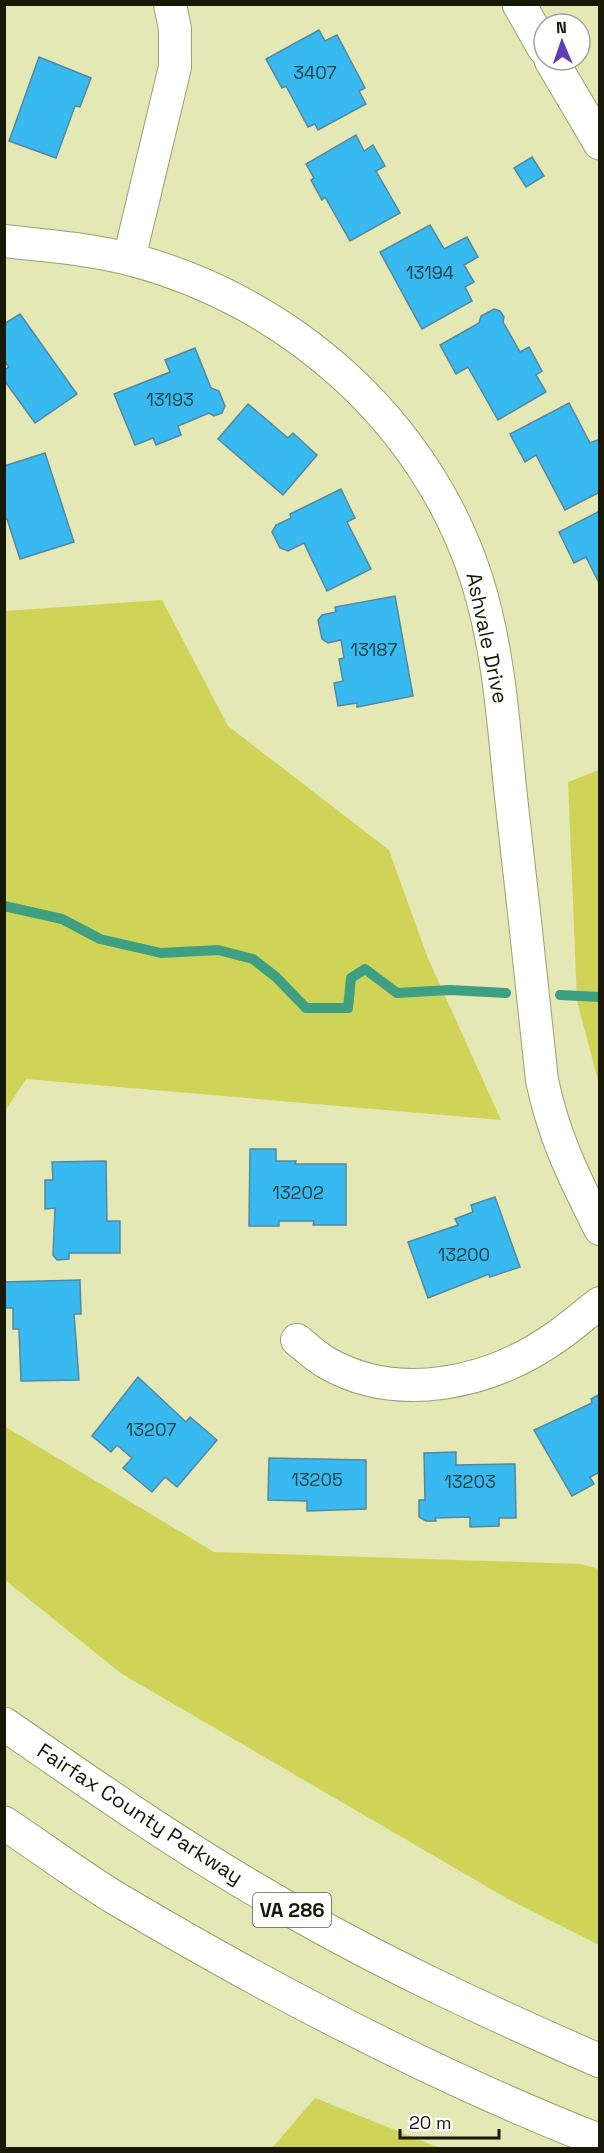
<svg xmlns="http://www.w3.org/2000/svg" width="604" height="2153" viewBox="0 0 604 2153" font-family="'Space Grotesk',sans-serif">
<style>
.green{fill:#cfd458}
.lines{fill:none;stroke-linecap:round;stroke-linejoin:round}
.stream{stroke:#3f9f83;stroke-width:10}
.building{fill:#38b9ef;stroke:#5488a1;stroke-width:1.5}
.minor-casing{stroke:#9c9f6e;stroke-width:34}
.tertiary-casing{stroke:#9c9f6e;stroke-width:35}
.trunk-casing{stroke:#9c9f6e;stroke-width:35}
.minor{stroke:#fff;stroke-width:32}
.tertiary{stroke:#fff;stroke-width:33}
.trunk{stroke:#fff;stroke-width:33}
.labels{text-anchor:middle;stroke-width:4.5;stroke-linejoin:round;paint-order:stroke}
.number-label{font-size:18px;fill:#1f4040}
.shield{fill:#fff;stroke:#5d5d50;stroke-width:1.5}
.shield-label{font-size:20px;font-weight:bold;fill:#171805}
.street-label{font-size:21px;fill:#171805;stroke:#fff}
</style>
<rect width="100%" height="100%" fill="#e4e8b4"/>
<g class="green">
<path d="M162,600L228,726L389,850L427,956L501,1120L26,1079L5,1111V611Z"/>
<path d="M599,770V1084L577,1001L568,782Z"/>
<path d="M4,1426L214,1552L581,1564L599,1569V1945L508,1899L122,1674L5,1580Z"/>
<path d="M315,2098L440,2148H272Z"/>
</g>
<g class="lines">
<g class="stream">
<path d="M4,906L62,919L100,939L161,953L218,950L253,959L276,977L306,1008H348L351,978L365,969L397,993L450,990L506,993"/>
<path d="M560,995L600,997"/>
</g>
</g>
<g class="building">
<path d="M319,30L325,41L337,35L365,88L359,91L366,104L318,130L315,124L308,127L286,86L282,88L266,59Z"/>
<path d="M39,57L91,78L80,107L75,106L56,158L9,141Z"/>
<path d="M356,135L364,151L373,145L385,166L376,171L400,213L350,241L325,197L322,200L311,180L314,178L306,164Z"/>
<path d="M532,157L544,176L526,187L514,168Z"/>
<path d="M430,225L444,249L467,237L478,257L464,265L474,282L465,287L472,301L422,329L380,252Z"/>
<path d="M494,309L500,311L504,317L503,322L520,352L529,347L542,371L536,375L546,392L498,420L468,367L456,374L440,345L479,323L481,316Z"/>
<path d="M20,314L77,394L35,423L4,380V370L9,367L4,361V324Z"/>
<path d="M195,348L211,388L219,391L225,406L222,413L214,416L209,413L178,426L181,435L156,445L153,438L135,445L114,394L170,372L165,360Z"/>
<path d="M569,403L590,443L600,439V492L565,510L536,455L525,462L510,434Z"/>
<path d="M248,404L288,438L293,433L317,455L283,495L218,439Z"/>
<path d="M45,453L74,542L20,559L7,519L4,520V466Z"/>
<path d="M341,489L355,518L347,522L371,569L327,591L304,543L288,551L280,548L272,532L276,525L291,518L290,514Z"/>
<path d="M600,509V585L586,557L574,563L559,532L598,512Z"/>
<path d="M395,596L413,696L357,707V703L338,706L334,683L343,681L339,659L344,658L341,640L328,643L322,639L318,620L322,615L336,612L335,607Z"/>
<path d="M250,1149H276V1161H296L295,1164H346V1225H313L314,1221H279V1226H249Z"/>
<path d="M106,1161L107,1221H120V1253H69V1259L57,1260L53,1255L55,1208L45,1209V1180H53L52,1162Z"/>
<path d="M495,1197L520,1267L490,1277L489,1274L428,1298L408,1242L458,1225L455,1219L473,1212L471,1205Z"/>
<path d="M80,1280L81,1314H74L79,1380L21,1381L19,1329H13V1308H5L4,1282Z"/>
<path d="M138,1377L186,1422L190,1417L217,1440L177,1487L165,1477L152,1492L123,1468L132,1458L117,1445L111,1452L92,1436Z"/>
<path d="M600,1394V1472L590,1477L594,1484L572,1496L534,1430L592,1403L591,1399Z"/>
<path d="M456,1452V1465L515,1464L516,1518H499V1526L470,1527V1517L435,1518L436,1521H426L419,1517V1500H425L424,1453Z"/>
<path d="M269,1458L366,1460V1509L307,1511V1501L268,1500Z"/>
</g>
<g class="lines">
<defs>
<g id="minor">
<path d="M4,241C47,246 92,249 133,260C290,302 425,421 476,577C498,645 503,717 510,788C521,885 532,983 542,1080C554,1138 574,1177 600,1229"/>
<path d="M129,259L175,67V29L170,4"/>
<path d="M297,1340C307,1348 316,1357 327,1363C399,1404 491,1383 556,1337C571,1327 585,1314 600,1303"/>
</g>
<g id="tertiary">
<path d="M519,4L544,48"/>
<path d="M551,60L600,143"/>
</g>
<g id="trunk">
<path d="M4,1724C91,1784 178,1845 270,1898C375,1960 488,2012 600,2061"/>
<path d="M4,1823C42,1848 79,1876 117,1899C272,1991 432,2075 600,2141"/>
</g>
</defs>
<use href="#minor" class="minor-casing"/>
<use href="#tertiary" class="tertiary-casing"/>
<use href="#trunk" class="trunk-casing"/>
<use href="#minor" class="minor"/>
<use href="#tertiary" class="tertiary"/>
<use href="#trunk" class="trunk"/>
</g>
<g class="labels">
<g class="number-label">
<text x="315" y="79">3407</text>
<text x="430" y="279">13194</text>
<text x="170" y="406">13193</text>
<text x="374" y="656">13187</text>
<text x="298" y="1199">13202</text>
<text x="464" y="1261">13200</text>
<text x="151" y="1436">13207</text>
<text x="317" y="1486">13205</text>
<text x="470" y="1488">13203</text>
</g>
<rect class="shield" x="253" y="1893" width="78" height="34" rx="4.5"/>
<g class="shield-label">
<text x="292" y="1917">VA 286</text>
</g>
<g class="street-label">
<text transform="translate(487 638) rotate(78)" y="7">Ashvale Drive</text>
<text transform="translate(140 1814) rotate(33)" y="7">Fairfax County Parkway</text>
</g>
</g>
<rect width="604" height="2153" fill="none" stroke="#171805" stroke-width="12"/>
<g transform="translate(562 42) rotate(358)"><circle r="28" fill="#ffffff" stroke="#a2a39b" stroke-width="1.5"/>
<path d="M0-4.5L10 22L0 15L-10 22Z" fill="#603db6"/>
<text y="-9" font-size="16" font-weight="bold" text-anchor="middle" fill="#171805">N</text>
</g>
<path d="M400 2129v9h99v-9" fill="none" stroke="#171805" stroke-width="3"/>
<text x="409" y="2129" font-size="18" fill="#171805" stroke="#ffffff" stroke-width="4.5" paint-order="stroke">20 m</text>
</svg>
